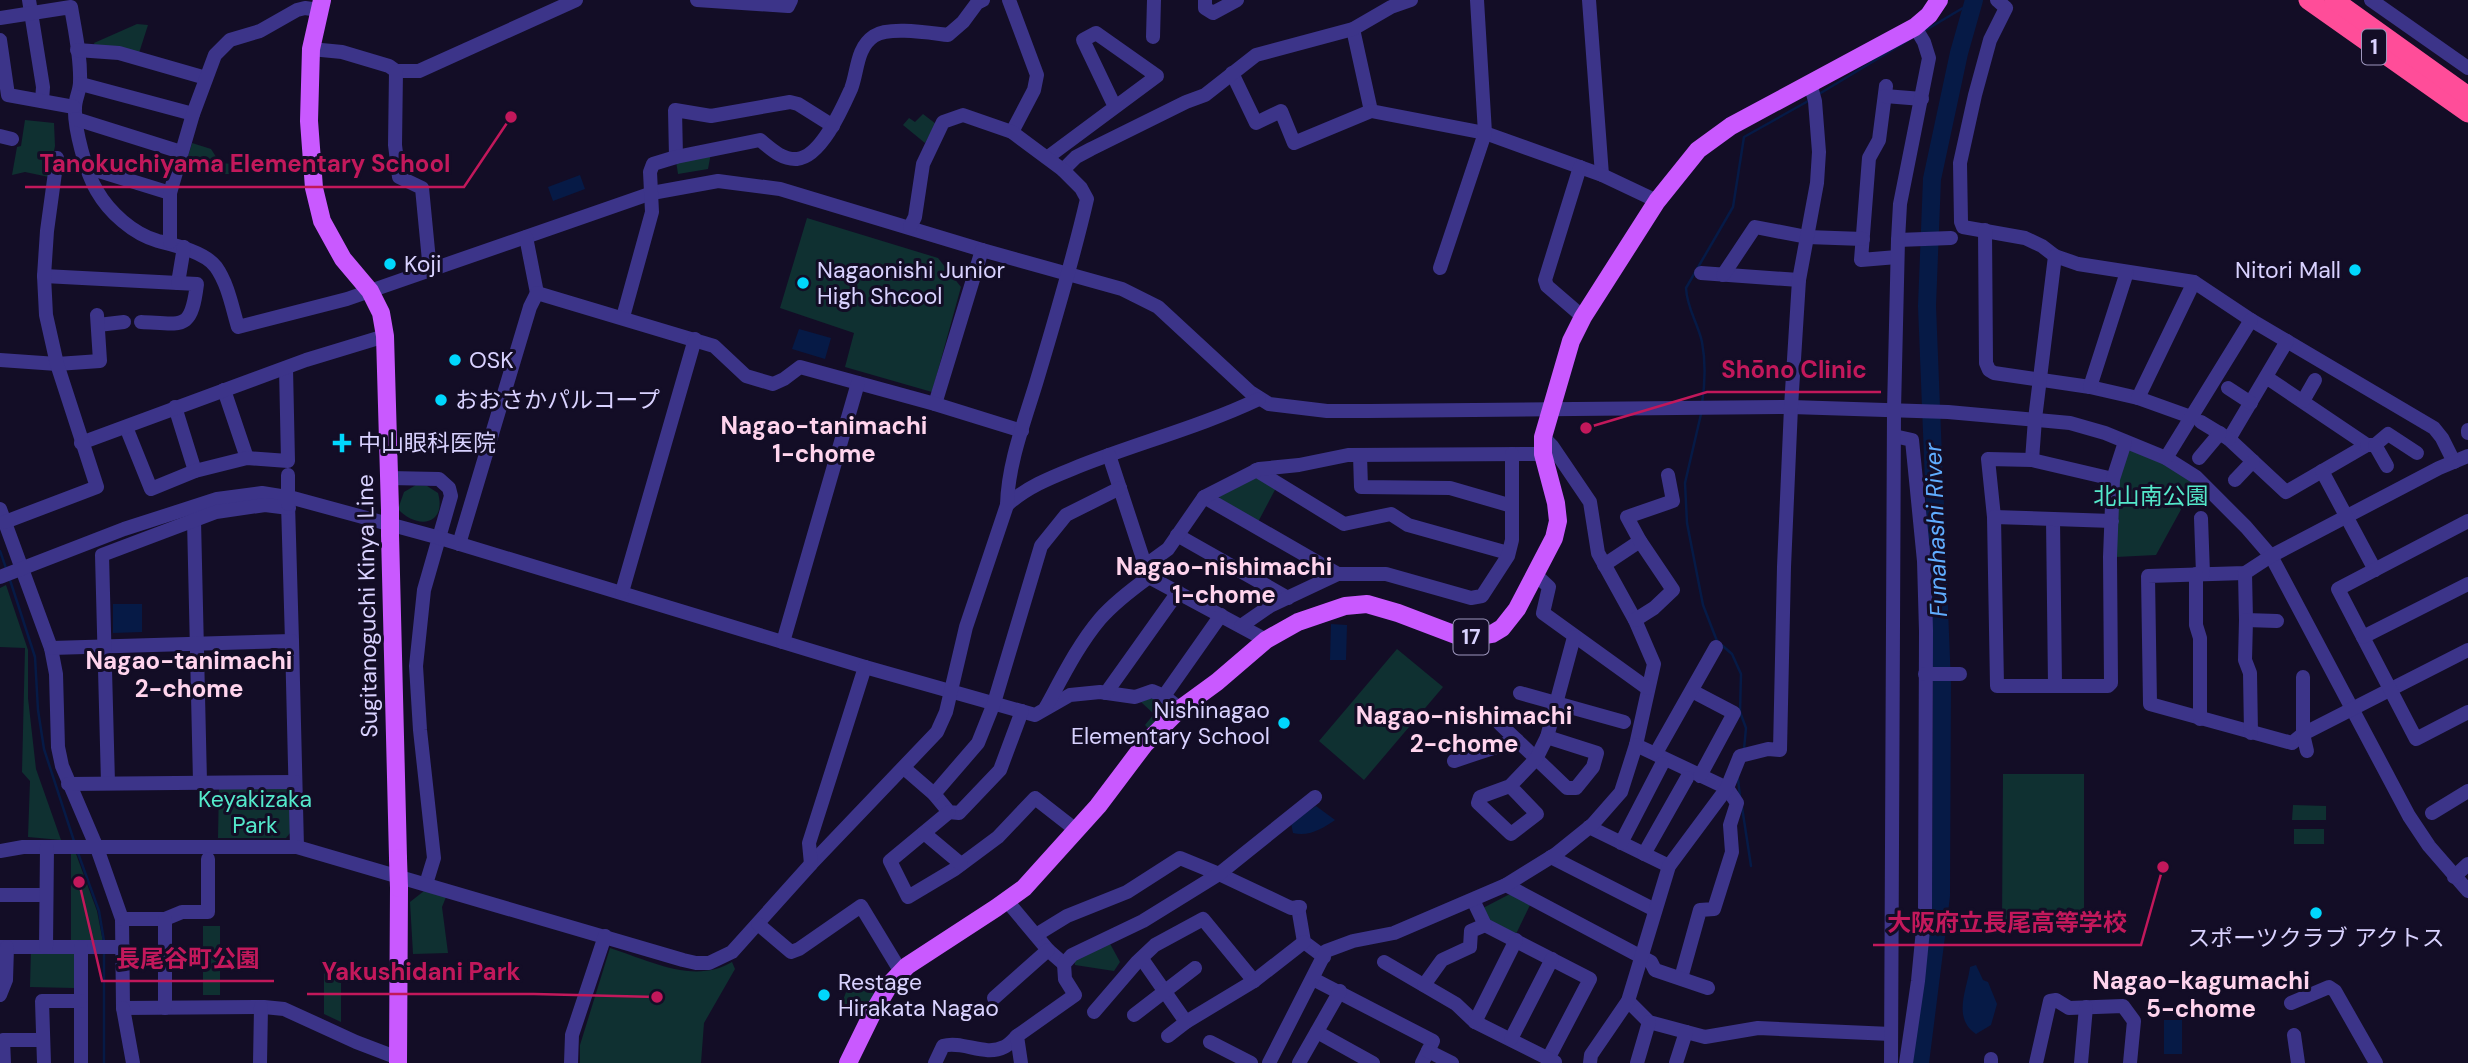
<svg xmlns="http://www.w3.org/2000/svg" width="2468" height="1063" viewBox="0 0 2468 1063" font-family="'DM Sans','Noto Sans JP',sans-serif">
<style>
.green{fill:#0f3031}
.water{fill:#061a46}
.lines{fill:none;stroke-linecap:round;stroke-linejoin:round}
.stream{stroke:#061a46;stroke-width:2.5}
.river{stroke:#061a46;stroke-width:18}
.minor{stroke:#3c3489;stroke-width:14}
.major{stroke:#c959ff;stroke-width:18}
.highway{stroke:#ff4d99;stroke-width:19}
.minor-bridge{stroke:#3c3489;stroke-width:14}
.major-bridge{stroke:#c959ff;stroke-width:18}
.poi-dot{fill:#00d7fd;stroke:#130d26;stroke-width:2.5}
.labels{text-anchor:middle;stroke-width:6;stroke-linejoin:round;paint-order:stroke}
.shield{fill:#130d26;stroke:#9e97be;stroke-width:2}
.shield-label{font-size:21px;font-weight:bold;fill:#d9d2ff}
.poi-label{font-size:23px;fill:#d9d2ff;stroke:#130d26;text-anchor:start}
.park-label{font-size:23px;fill:#54e9cb;stroke:#130d26}
.street-label{font-size:23px;fill:#d9d2ff;stroke:#130d26}
.neighbourhood-label{font-size:24px;font-weight:bold;fill:#ffd4ed;stroke:#130d26}
.water-label{font-size:24px;font-style:italic;fill:#60adff;stroke:#130d26}
.leader{fill:none;stroke:#c2185b;stroke-width:2.5}
.callout-dot{fill:#c2185b;stroke:#130d26;stroke-width:2.5}
.callout-label{font-size:24px;text-anchor:middle;font-weight:bold;fill:#c2185b;stroke:#130d26;stroke-width:6;stroke-linejoin:round;paint-order:stroke}
</style>
<rect width="100%" height="100%" fill="#130d26"/>
<g class="green">
<path d="M137,24L148,25L139,53L95,47L94,43Z"/>
<path d="M923,114L936,124L925,143L903,125L909,118L915,122Z"/>
<path d="M25,120L54,123L55,146L49,177L25,172L12,175L17,147L21,146Z"/>
<path d="M192,143L211,149L220,163L233,164V174H219L187,160Z"/>
<path d="M711,153L708,169L678,174L676,161Z"/>
<path d="M807,218L938,258L961,287L932,392L845,367L854,333L780,308Z"/>
<path d="M2129,447L2188,476L2200,488L2189,495L2156,555L2116,557V481Z"/>
<path d="M1253,476L1277,486L1258,522L1219,500L1220,494Z"/>
<path d="M416,485L427,486L438,493C447,525 417,530 398,509L404,492Z"/>
<path d="M6,585L28,650V698L36,769L61,840L28,837L30,781L22,772L25,648L0,647V588Z"/>
<path d="M1397,649L1443,687L1364,780L1319,741Z"/>
<path d="M1156,696L1171,710L1152,732L1145,725L1154,714L1141,702Z"/>
<path d="M2003,774H2084V927H2002Z"/>
<path d="M219,786H285L290,792L291,832L286,838H218Z"/>
<path d="M2293,805L2326,806V820H2292Z"/>
<rect x="2294" y="829" width="30" height="15"/>
<path d="M71,854H76L97,911L103,942L71,941Z"/>
<path d="M424,891L446,897L442,907L448,953L413,954L410,902Z"/>
<path d="M1508,895H1514L1531,903L1516,934L1490,923L1483,908Z"/>
<rect x="203" y="926" width="17" height="69"/>
<path d="M1108,940L1120,962L1114,971L1075,965L1074,960Z"/>
<path d="M610,948C648,960 694,985 732,962L735,969L704,1023L701,1063H580V1045Z"/>
<path d="M31,949L74,950V988L30,987Z"/>
<path d="M324,969H341V1022L324,1014Z"/>
<path d="M849,984L876,994L862,1018L845,1011L847,1005L842,1003Z"/>
</g>
<g class="water">
<path d="M580,175L585,189L553,201L548,187Z"/>
<path d="M799,329L831,338L825,359L792,349Z"/>
<path d="M113,604H142V632L113,633Z"/>
<path d="M1331,624L1347,625L1346,660H1330Z"/>
<path d="M1316,806L1335,820C1322,829 1308,837 1293,833L1291,823Z"/>
<path d="M1976,965L1983,980L1988,982L1997,1004L1991,1025L1976,1034C1952,1018 1967,990 1970,967Z"/>
<rect x="2164" y="1020" width="18" height="34"/>
</g>
<g class="lines">
<g class="stream">
<path d="M1924,31L1973,2"/>
<path d="M1819,94L1912,38"/>
<path d="M1702,404C1705,384 1706,363 1702,342C1698,323 1687,309 1686,288L1733,207L1744,137L1810,100"/>
<path d="M1701,414L1685,483L1687,523L1703,605L1717,641L1732,654L1741,674L1740,712L1746,728L1744,749"/>
<path d="M0,551L7,571"/>
<path d="M10,580L35,657L38,710L44,749L74,841"/>
<path d="M1738,779L1740,797"/>
<path d="M1742,807L1751,866"/>
<path d="M78,853L99,911L104,941"/>
<path d="M104,1063V951"/>
</g>
<path class="river" d="M1920,1063L1941,896L1942,684L1927,306L1932,179L1959,53L1974,0"/>
<g class="minor">
<path d="M29,0L43,87L42,101"/>
<path d="M697,0L788,6L791,0"/>
<path d="M1009,0L1037,75L1034,90L1012,132"/>
<path d="M1205,0V8L1213,13L1237,0"/>
<path d="M1589,0L1602,175"/>
<path d="M1997,0L2006,8L1990,40L1975,95L1960,163L1961,222L1963,227L2025,238L2042,246L2055,256L2078,264L2194,282L2251,320L2434,428L2442,438L2454,462"/>
<path d="M2371,0L2468,68"/>
<path d="M0,18L71,7C75,31 81,57 80,82C80,91 75,99 75,108C74,128 86,173 97,191C109,212 133,234 158,241C174,245 205,252 216,267C228,284 232,307 238,327L347,299L652,193L718,181L780,189L982,250L1122,289L1158,307L1250,392L1269,404L1327,411H1369L1791,407L1948,412L2070,423L2105,433L2166,458L2196,477L2246,527L2271,556L2409,816L2429,846L2468,891"/>
<path d="M1353,29L1371,111"/>
<path d="M1153,37L1154,0"/>
<path d="M0,40L8,95L74,107"/>
<path d="M311,49L342,52L389,66L396,71H419L576,0"/>
<path d="M77,50L119,53L206,78"/>
<path d="M396,71L395,145L399,177L422,188L430,271"/>
<path d="M1232,73L1256,123L1281,111L1294,143L1371,111L1485,133L1602,175L1657,201"/>
<path d="M81,84L193,114"/>
<path d="M1886,86L1879,140L1869,158L1861,260L1897,257"/>
<path d="M1885,96L1922,99"/>
<path d="M76,119L181,152"/>
<path d="M0,136L12,139"/>
<path d="M676,157L675,110L711,116L790,102L798,104L833,126"/>
<path d="M1048,157L1157,76L1096,33L1083,40L1115,107"/>
<path d="M86,167L170,193"/>
<path d="M1580,167L1545,280L1547,286L1583,317"/>
<path d="M1063,170L1076,157L1091,149L1186,102L1205,95L1256,55L1353,29L1391,7L1411,0"/>
<path d="M1985,230L1986,363L1989,370L1994,373L2090,387L2138,398L2191,417"/>
<path d="M526,237L537,293"/>
<path d="M1898,240L1951,238"/>
<path d="M170,242V193L193,114L215,55L230,40L260,31L297,10L305,8L319,10"/>
<path d="M1440,268L1485,133L1477,0"/>
<path d="M1701,273L1799,280"/>
<path d="M1723,275L1755,227L1807,237L1863,239"/>
<path d="M44,276L178,283L184,247"/>
<path d="M623,317L652,212L650,172L653,164L676,157L760,140C771,149 782,160 797,159C821,157 842,109 851,89C858,71 856,48 874,36C889,26 930,33 948,35L963,22L977,3L983,0"/>
<path d="M141,322C184,324 191,331 197,284L178,283"/>
<path d="M98,325L124,322"/>
<path d="M0,360L57,364L100,361L97,315"/>
<path d="M2266,377L2367,445L2286,492L2229,439L2287,341"/>
<path d="M2090,387L2127,272"/>
<path d="M2228,388L2251,403"/>
<path d="M224,390L247,458"/>
<path d="M2138,398L2194,282"/>
<path d="M2303,401L2315,380"/>
<path d="M935,404L982,250"/>
<path d="M175,407L195,471"/>
<path d="M2201,422L2229,439"/>
<path d="M126,427L151,489L195,471L247,458L288,461L286,368"/>
<path d="M2468,430V433"/>
<path d="M1894,436L1912,440L1924,561L1926,631L1925,909L1918,981L1906,1063"/>
<path d="M1543,437L1552,446L1590,502L1598,553L1635,620L1654,664L1636,745L1727,788L1737,803L1730,825L1732,852L1714,909L1700,910L1681,978"/>
<path d="M81,443L306,360L385,336"/>
<path d="M2367,445H2375L2388,434L2417,453"/>
<path d="M2375,445L2387,466"/>
<path d="M1360,455L1361,487L1450,488L1512,506"/>
<path d="M2468,456L2439,468L2271,556L2245,573L2148,576L2150,704L2292,743L2303,734L2468,650"/>
<path d="M2166,458L2251,320"/>
<path d="M2199,458L2220,433"/>
<path d="M2032,460L2035,419L2055,256"/>
<path d="M1256,470L1344,524L1391,514L1408,525L1508,553"/>
<path d="M2322,471L2375,570"/>
<path d="M389,478L439,479L449,488L451,496L424,590L416,666L420,730L434,858L426,884"/>
<path d="M2235,480L2253,461"/>
<path d="M1204,497L1338,574"/>
<path d="M288,504L292,641"/>
<path d="M1007,505C1029,485 1055,476 1082,465C1141,442 1202,426 1259,399"/>
<path d="M0,509L51,648L56,674L58,747L62,766L97,848L122,919L123,1008L264,1007L284,1009L356,1042L398,1058"/>
<path d="M1994,517L1988,459L2032,460L2113,479"/>
<path d="M2201,518L2203,574"/>
<path d="M2053,519L2055,686"/>
<path d="M194,520L200,782"/>
<path d="M2112,521L1994,517L1997,686H2108L2111,683L2110,557L2113,479L2125,442"/>
<path d="M2468,521L2338,589L2416,739L2468,712"/>
<path d="M5,522L97,487L57,364L46,315L44,276L47,231L57,158"/>
<path d="M1177,535L1288,598"/>
<path d="M459,544L530,307L537,293L714,346L746,376L773,384L784,379L800,367L935,404L1022,431"/>
<path d="M1146,565L1168,549L1204,497L1259,469L1299,465L1348,455L1543,454"/>
<path d="M1604,565L1640,541"/>
<path d="M1534,573L1549,587L1543,613L1647,688"/>
<path d="M2245,573L2246,620L2277,621"/>
<path d="M2196,574V625L2200,638V719"/>
<path d="M0,577L124,529L217,499L262,493L293,498L440,538L865,667L1035,715L1070,695L1100,692L1135,697L1152,691L1164,696L1180,709"/>
<path d="M1149,577L1266,640"/>
<path d="M622,592L695,339"/>
<path d="M1635,620L1654,608L1673,590L1640,541L1627,517L1673,501L1668,475"/>
<path d="M2246,620L2245,660L2250,673L2251,733"/>
<path d="M1241,626L1270,606L1338,574H1386L1471,598L1482,596L1508,556L1512,540V454"/>
<path d="M2363,637L2468,584"/>
<path d="M783,642L858,383"/>
<path d="M51,648L292,641L297,847"/>
<path d="M1925,674H1960"/>
<path d="M2303,677V734L2307,751"/>
<path d="M1692,691L1734,713L1700,776"/>
<path d="M1106,693L1178,592"/>
<path d="M1520,693L1624,722"/>
<path d="M1164,696L1221,615"/>
<path d="M1046,707C1062,678 1078,645 1100,619C1114,603 1131,590 1149,577L1109,455"/>
<path d="M1500,724L1567,788H1576L1593,767L1597,753L1547,737"/>
<path d="M1656,753L1716,647"/>
<path d="M1454,761L1517,740"/>
<path d="M904,768L934,794L949,812L959,813L1000,770L1022,711"/>
<path d="M108,783L102,555L216,512L265,505L289,508"/>
<path d="M68,784L295,782"/>
<path d="M1510,786L1537,814L1511,834L1478,803L1480,797L1510,786L1536,759L1547,737L1574,637"/>
<path d="M934,794L978,743L994,703L1041,546L1066,515L1120,488"/>
<path d="M949,812L890,861L908,897L955,869L998,837L1035,798L1076,830"/>
<path d="M2432,813L2468,791"/>
<path d="M1589,827L1669,866"/>
<path d="M924,833L961,864"/>
<path d="M1621,843L1662,764"/>
<path d="M0,851L23,847H297L683,960L696,963H709L732,952L811,864L937,732L946,712L966,627L1007,505C1008,463 1025,420 1037,380C1055,320 1073,260 1087,199L1081,188L1063,170L1012,132L963,115L943,122L923,164L915,217L910,227"/>
<path d="M1644,854L1687,778"/>
<path d="M1551,857L1655,910"/>
<path d="M811,864L809,843L865,667"/>
<path d="M2454,877L2468,864"/>
<path d="M1506,885L1651,962L1655,970L1708,988"/>
<path d="M0,895H46"/>
<path d="M1473,900L1485,925L1590,979L1548,1059"/>
<path d="M1007,901L1048,950L1064,964"/>
<path d="M1298,907L1304,942L1324,957"/>
<path d="M122,919H165L182,912H208V859"/>
<path d="M165,919V1008"/>
<path d="M758,924L791,952L799,949L861,906L901,972"/>
<path d="M1036,935L1067,916L1127,892L1180,858L1219,874L1291,908L1300,907"/>
<path d="M0,947H123"/>
<path d="M46,947L47,847"/>
<path d="M81,947V1063"/>
<path d="M1142,959L1186,1022"/>
<path d="M1384,962L1456,1004L1475,1022L1555,1062"/>
<path d="M1313,979L1433,1041L1422,1063"/>
<path d="M1424,985L1442,960L1470,947L1471,931L1485,925"/>
<path d="M0,995L6,980L7,947"/>
<path d="M994,998L1048,950"/>
<path d="M1628,1001L1649,1022L1705,1037L1758,1028L1891,1034"/>
<path d="M2291,1003L2329,987L2335,991L2376,1063"/>
<path d="M123,1008L133,1063"/>
<path d="M1094,1012L1137,962L1155,945L1203,919L1254,981"/>
<path d="M1134,1015L1195,968"/>
<path d="M1475,1022L1516,940"/>
<path d="M1317,1032L1373,1063"/>
<path d="M2294,1035L2298,1063"/>
<path d="M1168,1036L1186,1022L1254,981L1304,942"/>
<path d="M1511,1039L1552,959"/>
<path d="M1210,1042L1251,1063"/>
<path d="M1428,1051L1452,1063"/>
<path d="M4,1063L3,1040H43"/>
<path d="M44,1063L42,1001H80"/>
<path d="M260,1063L261,1007"/>
<path d="M571,1063L572,1035L605,936"/>
<path d="M935,1063L943,1046C962,1040 985,1057 1004,1047C1009,1045 1013,1040 1017,1036"/>
<path d="M1021,1063L1017,1036L1075,995L1065,979L1064,964L1072,955L1143,921L1219,874L1315,797"/>
<path d="M1269,1063L1326,951L1353,941L1394,933L1506,885L1556,854L1592,825L1621,792L1636,745"/>
<path d="M1299,1063L1340,991"/>
<path d="M1590,1063L1591,1055L1628,1001L1669,866L1727,788L1740,756L1768,749L1780,750L1784,567L1791,407L1799,280L1817,183L1819,152L1815,101L1810,83"/>
<path d="M1637,1063L1649,1022"/>
<path d="M1676,1063L1686,1032"/>
<path d="M1891,1063L1894,410L1898,240L1900,204L1929,58L1924,42L1915,27"/>
<path d="M1991,1063V1059"/>
<path d="M2036,1063L2050,1001L2056,1000L2069,1008L2123,1006L2134,1021L2130,1063"/>
<path d="M2081,1063L2086,1007"/>
</g>
<g class="major">
<path d="M322,0L311,49L309,121L314,188L322,221L343,259L370,291L381,313L385,336L390,510"/>
<path d="M390,534L398,858"/>
<path d="M398,1063L399,888"/>
<path d="M848,1063L871,1016L890,984L907,966L996,908L1024,888L1098,806L1144,745L1180,709L1217,682L1266,640L1298,622L1345,606L1367,604L1398,613L1456,635L1469,638L1492,634L1502,628L1517,609L1554,538L1558,521L1556,503L1543,454V437L1571,341L1583,317L1657,201L1698,150L1731,126L1915,27L1929,15L1939,0"/>
</g>
<g class="highway">
<path d="M2308,0L2468,113"/>
<path d="M2334,0L2468,96"/>
</g>
<path class="minor-bridge" d="M288,475V504"/>
<g class="major-bridge">
<path d="M390,510V534"/>
<path d="M398,858L399,888"/>
</g>
</g>
<g class="poi-dot">
<circle cx="390" cy="264" r="7"/>
<circle cx="2355" cy="270" r="7"/>
<circle cx="803" cy="283" r="7"/>
<circle cx="455" cy="360" r="7"/>
<circle cx="441" cy="400" r="7"/>
<path d="M338.5 432.5h7v7h7v7h-7v7h-7v-7h-7v-7h7z"/>
<circle cx="1284" cy="723" r="7"/>
<circle cx="2316" cy="913" r="7"/>
<circle cx="824" cy="995" r="7"/>
</g>
<g class="labels">
<g class="shield">
<rect x="2362" y="29.5" width="24" height="35" rx="5"/>
<rect x="1453.5" y="619.5" width="35" height="35" rx="5"/>
</g>
<g class="shield-label">
<text x="2374" y="54">1</text>
<text x="1471" y="644">17</text>
</g>
<g class="poi-label">
<text x="404" y="272">Koji</text>
<text x="817" y="278">Nagaonishi Junior<tspan x="817" dy="26">High Shcool</tspan></text>
<text x="2341" y="278" text-anchor="end">Nitori Mall</text>
<text x="469" y="368">OSK</text>
<text x="455" y="408">おおさかパルコープ</text>
<text x="358" y="451">中山眼科医院</text>
<text x="1270" y="718" text-anchor="end">Nishinagao<tspan x="1270" dy="26">Elementary School</tspan></text>
<text x="2316" y="946" text-anchor="middle">スポーツクラブ アクトス</text>
<text x="838" y="990">Restage<tspan x="838" dy="26">Hirakata Nagao</tspan></text>
</g>
<g class="park-label">
<text x="2151" y="504">北山南公園</text>
<text x="255" y="807">Keyakizaka<tspan x="255" dy="26">Park</tspan></text>
</g>
<g class="street-label">
<text transform="translate(367 606) rotate(-91)" y="8">Sugitanoguchi Kinya Line</text>
</g>
<g class="neighbourhood-label">
<text x="824" y="434">Nagao-tanimachi<tspan x="824" dy="28">1-chome</tspan></text>
<text x="1224" y="575">Nagao-nishimachi<tspan x="1224" dy="28">1-chome</tspan></text>
<text x="189" y="669">Nagao-tanimachi<tspan x="189" dy="28">2-chome</tspan></text>
<text x="1464" y="724">Nagao-nishimachi<tspan x="1464" dy="28">2-chome</tspan></text>
<text x="2201" y="989">Nagao-kagumachi<tspan x="2201" dy="28">5-chome</tspan></text>
</g>
<g class="water-label">
<text transform="translate(1936 530) rotate(-92)" y="8">Funahashi River</text>
</g>
</g>
<path class="leader" d="M511 117L464 187H25M1586 428L1707 392H1881M2163 867L2141 945H1873M79 882L102 981H274M657 997L534 994H307"/>
<g class="callout-dot">
<circle cx="511" cy="117" r="7"/>
<circle cx="1586" cy="428" r="7"/>
<circle cx="2163" cy="867" r="7"/>
<circle cx="79" cy="882" r="7"/>
<circle cx="657" cy="997" r="7"/>
</g>
<g class="callout-label">
<text x="245" y="172">Tanokuchiyama Elementary School</text>
<text x="1794" y="378">Shōno Clinic</text>
<text x="2007" y="931">大阪府立長尾高等学校</text>
<text x="188" y="967">長尾谷町公園</text>
<text x="421" y="980">Yakushidani Park</text>
</g>
</svg>
